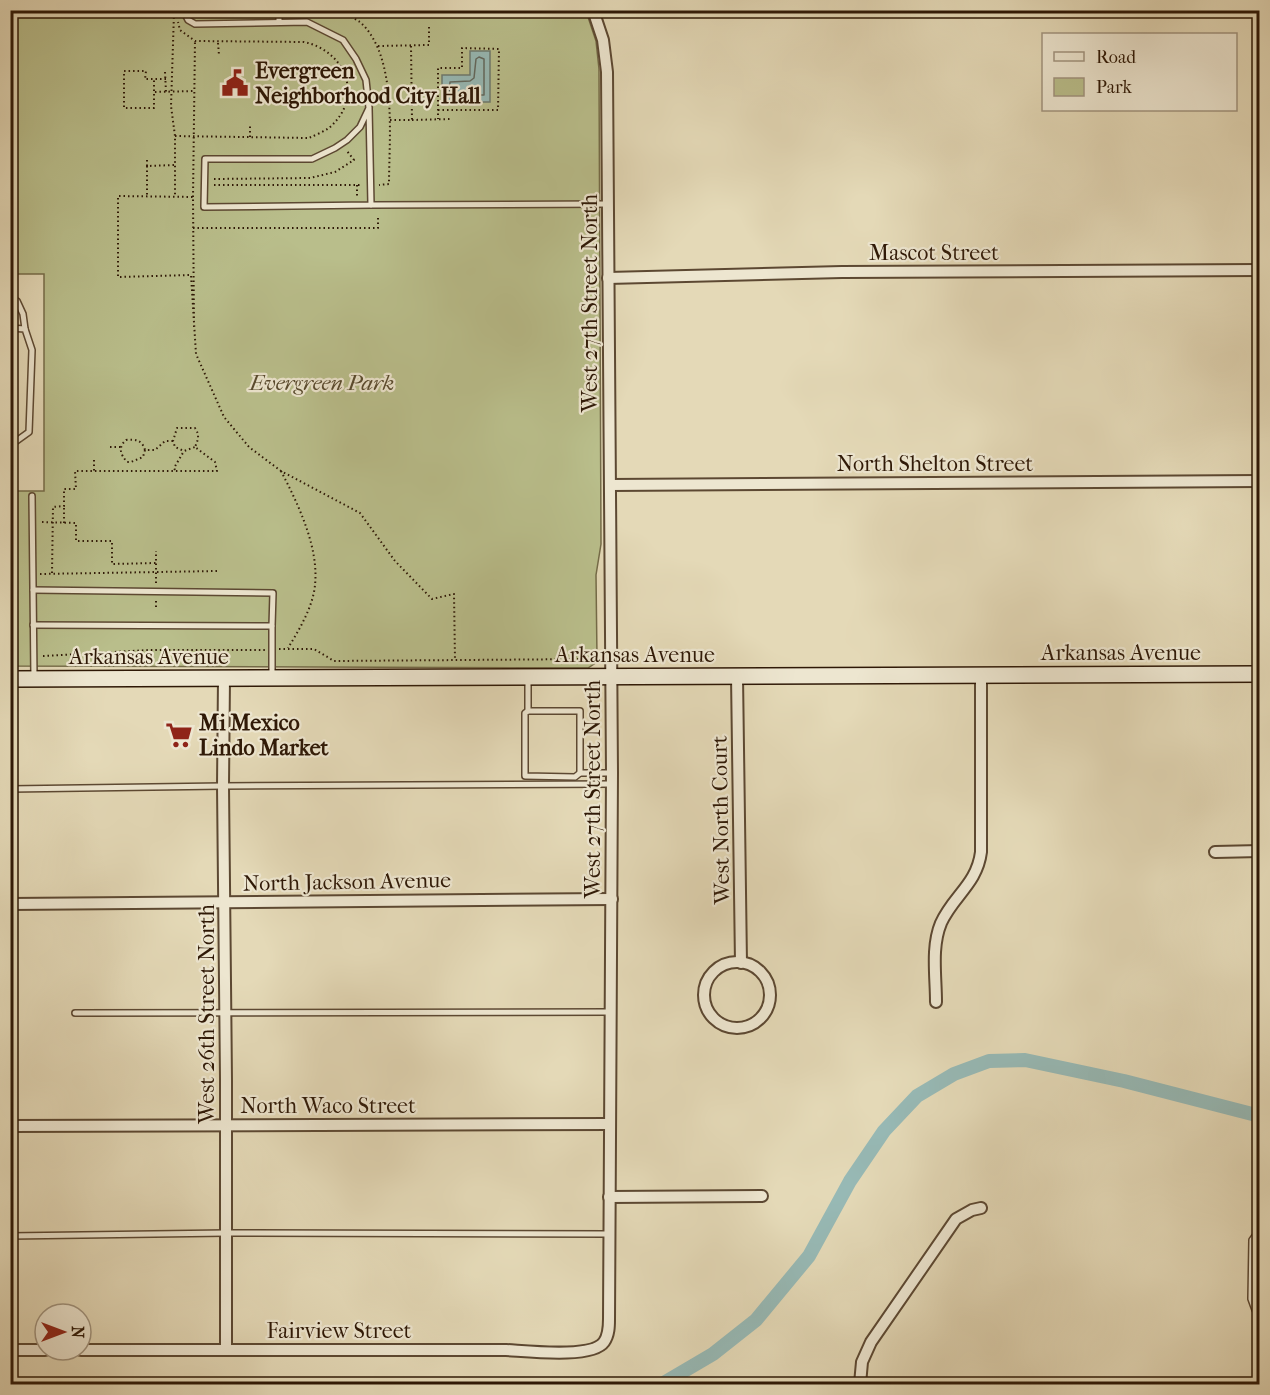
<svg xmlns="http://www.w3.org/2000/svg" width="1270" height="1395" viewBox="0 0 1270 1395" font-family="'IM FELL French Canon',serif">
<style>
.green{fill:#b9be8b;stroke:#746b48;stroke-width:1.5}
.water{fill:#97b9b5;stroke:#6d796f;stroke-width:1.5}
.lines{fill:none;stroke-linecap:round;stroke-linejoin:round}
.shore{stroke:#62685e;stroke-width:1.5}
.canal{stroke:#97b9b5;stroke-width:14}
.lane-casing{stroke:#5c4832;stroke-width:8}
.street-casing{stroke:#5c4832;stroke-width:14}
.secondary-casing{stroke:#2e1806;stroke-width:18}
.path{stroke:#2e1806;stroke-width:2;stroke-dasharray:1.5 3;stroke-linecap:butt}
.lane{stroke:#ede6d0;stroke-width:5}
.street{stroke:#ede6d0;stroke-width:10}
.secondary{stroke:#ede6d0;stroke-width:15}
.labels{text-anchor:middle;stroke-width:4.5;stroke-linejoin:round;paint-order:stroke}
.poi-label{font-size:22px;font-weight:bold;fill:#2e1806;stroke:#ede6d0;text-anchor:start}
.street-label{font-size:22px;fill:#2e1806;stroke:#ede6d0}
.park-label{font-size:22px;font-style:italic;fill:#584a2e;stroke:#ede6d0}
</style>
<rect width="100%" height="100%" fill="#e4d9b7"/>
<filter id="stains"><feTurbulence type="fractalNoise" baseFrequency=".00333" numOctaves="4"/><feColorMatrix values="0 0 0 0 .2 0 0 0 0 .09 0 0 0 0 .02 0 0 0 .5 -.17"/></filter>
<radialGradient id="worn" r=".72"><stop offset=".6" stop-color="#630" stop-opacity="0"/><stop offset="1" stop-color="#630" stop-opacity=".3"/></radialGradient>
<path class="green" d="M11,11H586L596,41L599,69L601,544L596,575L597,657L594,664L588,668L11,666V491H44V274H11Z"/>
<path class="water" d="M470,51H490V102H442V75H470Z"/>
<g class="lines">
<path class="shore" d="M479,57L484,59V95H449L450,82L470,81L474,78L476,59Z"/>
<path class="canal" d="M662,1384L713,1354L756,1320L809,1256L850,1181L884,1131L917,1096L954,1074L989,1061L1025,1060L1124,1081L1260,1116"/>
<defs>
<g id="lane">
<path d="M183,10L188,20L195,24L307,22L343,40L356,59L366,80L369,108L371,205L204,207L205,159H312L335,148L347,140L360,127L369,108"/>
<path d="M279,21V10"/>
<path d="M371,205L608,204"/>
<path d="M10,299L17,301L23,314L25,329"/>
<path d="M10,328L25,329L32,350L29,432L15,442H10"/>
<path d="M32,496L34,677"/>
<path d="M33,590L273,593L272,626"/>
<path d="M33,625L272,626V677"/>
<path d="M528,679V711H580V773H612"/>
<path d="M528,711L525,713V776L575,777L580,773"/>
<path d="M10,789L223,786L612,784"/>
<path d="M75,1013L611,1012"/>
<path d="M1260,1229L1252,1240L1251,1299L1255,1310L1260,1313"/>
<path d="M10,1236L226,1233L609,1234"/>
</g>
<g id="street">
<path d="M608,278L842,272L1260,270"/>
<path d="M610,485L1260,481"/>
<path d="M737,676L741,963"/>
<path d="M224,678L223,786L226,1080V1349"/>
<path d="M1215,852L1260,851"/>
<path d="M10,904L612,899"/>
<circle cx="737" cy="995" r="33"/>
<path d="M936,1002C936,976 931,947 941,923C953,896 977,884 981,852V675"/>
<path d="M10,1126L610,1124"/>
<path d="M609,1197L762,1196"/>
<path d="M10,1350H45"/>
<path d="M81,1350H506C526,1351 592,1359 604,1342C609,1335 609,1326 609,1319L612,773L607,72L603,40L593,10"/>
<path d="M860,1384L862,1362L871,1342L956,1219L972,1210L981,1208"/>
</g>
<path id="secondary" d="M10,679L1260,674"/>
</defs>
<use href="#lane" class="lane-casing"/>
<use href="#street" class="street-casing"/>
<use href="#secondary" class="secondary-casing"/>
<g class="path">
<path d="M145,10V12"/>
<path d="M298,10V11"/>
<path d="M339,10C346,14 354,18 360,22C398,56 389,138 389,184L379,185"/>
<path d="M174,13L171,106L175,136V196"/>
<path d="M218,43L219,55"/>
<path d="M378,46L429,45V24"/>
<path d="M165,72L166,92"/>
<path d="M166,79H145L146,71H124V108H154V92L194,91"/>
<path d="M154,91V79"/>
<path d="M438,110H498L499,49L462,48V68H438V119"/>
<path d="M390,120H412L411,46"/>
<path d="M412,120L450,119"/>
<path d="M175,136L309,138C315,135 324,132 330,127C364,97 346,51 304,42L195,41L180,30L178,22"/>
<path d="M250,137V125"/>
<path d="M147,160V166L175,165"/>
<path d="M147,166V196"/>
<path d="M214,179L310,178L335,172L354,160L347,151"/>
<path d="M214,185H361"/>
<path d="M357,185V197"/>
<path d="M193,197L195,41"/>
<path d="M193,228H378V215"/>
<path d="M194,327L193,197L118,196V277L191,275L196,354L224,417L249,447L281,471L360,513L395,561L432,599L454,594L455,660"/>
<path d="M110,447H121"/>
<path d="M145,450L143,457L131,462H127C120,454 118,447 126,440C136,439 142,440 145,450H155L165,441H173"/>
<path d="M94,460V471"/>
<path d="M175,470L174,468L184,451"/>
<path d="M281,471C298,504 319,547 315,585C313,607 299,630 288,648"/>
<path d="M64,508V523"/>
<path d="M42,522L76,523V541H112V564L156,563"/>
<path d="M52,573L53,507L64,506V489H76L75,471H217L215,462L195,447C198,440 200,435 195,428H177L173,441L175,447L184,451L195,447"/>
<path d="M40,574L217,571"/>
<path d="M156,583V551"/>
<path d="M156,601V610"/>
<path d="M279,649H314L334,661L592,659L600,661"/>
<path d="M43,656L149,650H265"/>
</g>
<use href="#lane" class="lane"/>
<use href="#street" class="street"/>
<use href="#secondary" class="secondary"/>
</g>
<defs>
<symbol id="civic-bare" viewBox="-9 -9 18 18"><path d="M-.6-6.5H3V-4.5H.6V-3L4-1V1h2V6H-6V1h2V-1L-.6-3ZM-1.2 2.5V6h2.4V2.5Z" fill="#8f2418" stroke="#ede6d0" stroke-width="2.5" paint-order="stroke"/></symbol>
<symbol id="supermarket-bare" viewBox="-9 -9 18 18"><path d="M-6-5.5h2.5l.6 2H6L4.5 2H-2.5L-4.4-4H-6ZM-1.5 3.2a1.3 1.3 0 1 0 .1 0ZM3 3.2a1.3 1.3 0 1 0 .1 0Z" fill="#8f2418" stroke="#ede6d0" stroke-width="2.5" paint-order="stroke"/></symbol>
</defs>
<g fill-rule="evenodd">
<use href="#civic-bare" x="216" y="64" width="38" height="38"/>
<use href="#supermarket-bare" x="160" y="716" width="38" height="38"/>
</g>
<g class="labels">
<g class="poi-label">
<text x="255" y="78">Evergreen<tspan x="255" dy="25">Neighborhood City Hall</tspan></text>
<text x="199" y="730">Mi Mexico<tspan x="199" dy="25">Lindo Market</tspan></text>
</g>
<g class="street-label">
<text x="934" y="260">Mascot Street</text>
<text transform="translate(589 303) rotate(-90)" y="8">West 27th Street North</text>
<text x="935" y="471">North Shelton Street</text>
<text x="1121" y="660">Arkansas Avenue</text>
<text x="635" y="662">Arkansas Avenue</text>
<text x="149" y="664">Arkansas Avenue</text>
<text transform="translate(592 789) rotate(-90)" y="8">West 27th Street North</text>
<text transform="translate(720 820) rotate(-91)" y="8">West North Court</text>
<text transform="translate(347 881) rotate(-1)" y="8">North Jackson Avenue</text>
<text transform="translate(206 1014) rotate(-90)" y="8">West 26th Street North</text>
<text x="328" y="1113">North Waco Street</text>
<text x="339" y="1338">Fairview Street</text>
</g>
<g class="park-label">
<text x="322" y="390">Evergreen Park</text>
</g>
</g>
<rect width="1270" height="1395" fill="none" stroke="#e4d9b7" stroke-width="36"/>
<rect x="12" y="12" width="1246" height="1371" fill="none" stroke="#2e1806" stroke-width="3"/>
<rect x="18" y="18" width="1234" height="1359" fill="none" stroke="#2e1806" stroke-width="1.5"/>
<rect x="1042" y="33" width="195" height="78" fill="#ede6d0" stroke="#a1947f" stroke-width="1.5"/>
<rect x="1054" y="52" width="30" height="9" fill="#ede6d0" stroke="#a1947f" stroke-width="1.5"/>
<text x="1096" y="63" font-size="18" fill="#2e1806">Road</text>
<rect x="1054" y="78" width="30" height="18" fill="#b9be8b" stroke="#a1947f" stroke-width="1.5"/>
<text x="1096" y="93" font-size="18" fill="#2e1806">Park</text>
<g transform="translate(63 1332) rotate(90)"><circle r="28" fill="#ede6d0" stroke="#a1947f" stroke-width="1.5"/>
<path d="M0-4.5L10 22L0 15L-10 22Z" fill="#8f2418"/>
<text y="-9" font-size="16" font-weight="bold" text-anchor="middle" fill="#2e1806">N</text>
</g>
<rect width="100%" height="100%" filter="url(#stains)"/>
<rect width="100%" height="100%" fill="url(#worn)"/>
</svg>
